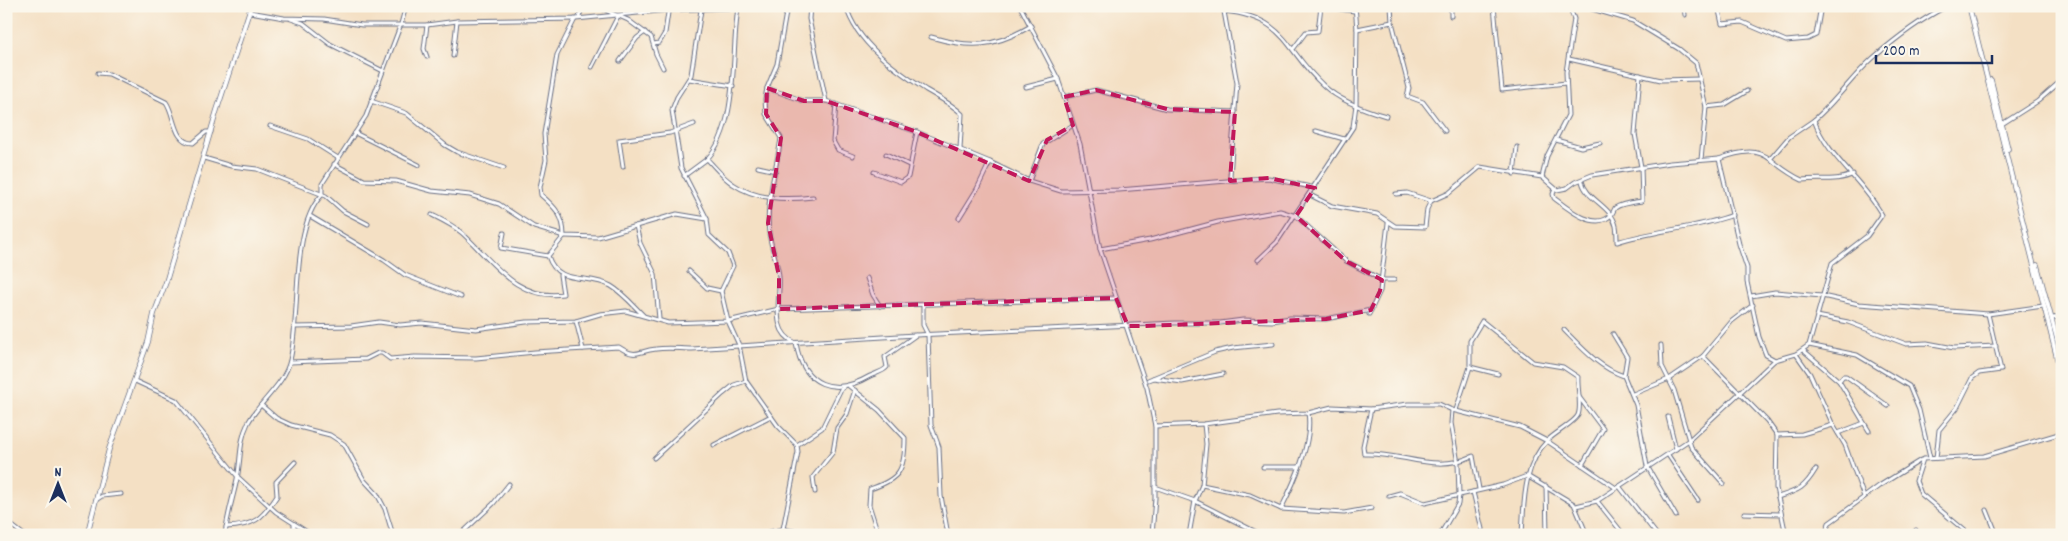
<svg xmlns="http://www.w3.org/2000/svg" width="2068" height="541" viewBox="0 0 2068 541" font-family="Dekko,sans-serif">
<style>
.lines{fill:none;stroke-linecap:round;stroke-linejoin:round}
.minor-casing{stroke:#676d82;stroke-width:5}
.tertiary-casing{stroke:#676d82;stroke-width:5.5}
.minor{stroke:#fff;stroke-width:3}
.tertiary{stroke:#fff;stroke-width:4}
.marked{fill:#c2185b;fill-opacity:0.2;stroke:#c2185b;stroke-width:4;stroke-dasharray:10 6;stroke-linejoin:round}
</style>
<rect width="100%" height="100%" fill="#fbf7ec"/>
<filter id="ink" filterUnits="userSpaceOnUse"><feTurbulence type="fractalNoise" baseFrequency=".02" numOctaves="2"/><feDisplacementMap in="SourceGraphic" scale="10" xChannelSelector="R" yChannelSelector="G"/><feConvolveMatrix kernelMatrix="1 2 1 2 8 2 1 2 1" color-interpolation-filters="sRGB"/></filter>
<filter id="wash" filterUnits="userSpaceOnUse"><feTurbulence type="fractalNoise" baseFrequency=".0096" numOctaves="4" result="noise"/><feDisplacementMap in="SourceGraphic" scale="20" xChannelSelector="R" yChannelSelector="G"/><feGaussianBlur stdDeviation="1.12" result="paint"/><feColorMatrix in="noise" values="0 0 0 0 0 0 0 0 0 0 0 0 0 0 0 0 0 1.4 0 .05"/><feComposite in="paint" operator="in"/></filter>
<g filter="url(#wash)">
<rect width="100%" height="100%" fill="#f4e0c4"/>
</g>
<g filter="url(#ink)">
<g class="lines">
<defs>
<g id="minor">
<path d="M596,6L628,20L651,37L656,54L663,68"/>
<path d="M810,6L809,19L826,101L917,132L990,162L1029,181L1061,191L1119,190L1251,179L1269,178L1315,188"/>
<path d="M846,6C856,43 897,71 926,90C938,97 952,104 962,114L960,149"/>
<path d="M1020,6L1058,79L1080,144L1100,249L1147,388L1155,426V498L1152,535"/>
<path d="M1223,6L1237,83L1230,176L1232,180"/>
<path d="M1338,6L1340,9L1354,11"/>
<path d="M1391,6L1392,22"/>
<path d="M1494,6L1502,90L1566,83"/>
<path d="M1569,6L1574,19L1566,72L1568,115L1547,156L1542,177L1557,190L1567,188L1575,182L1592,175L1670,163L1719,159L1739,244L1747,268V282L1759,337L1766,355L1775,360L1796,354L1809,345L1832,263L1867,236L1882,215C1863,180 1828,158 1814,120C1836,101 1852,77 1873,58C1896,38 1920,20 1947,6"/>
<path d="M1582,6L1633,21L1679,49L1696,63L1706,107L1701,160"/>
<path d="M1645,6V7"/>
<path d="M1684,6L1685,15"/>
<path d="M1718,6L1722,24L1742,22L1786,41L1808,39L1816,35L1821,6"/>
<path d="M787,7L777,64L767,88L765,99L766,114L781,138C777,168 765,202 769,233C771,248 778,263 779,277C781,299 769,332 796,343C803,386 834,397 870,376C876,373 883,372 887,367L885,357L916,335L1175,323H1220L1243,320L1272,321L1290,318L1326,319L1371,310"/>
<path d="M738,8C731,53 739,125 707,159C715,167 723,178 733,184C756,200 786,200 813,197"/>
<path d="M1224,11C1288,18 1284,50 1324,86C1340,101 1365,110 1386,116"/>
<path d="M250,12L284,18L324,19L362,25H427L457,21L576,19L669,10L792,6"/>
<path d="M1451,16V6"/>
<path d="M579,17L583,6"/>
<path d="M291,19L303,23L330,44L383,71"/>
<path d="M575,19L557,55L544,134L546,160L540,187L541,195C555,207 564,216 564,236L598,237L677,214L707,219"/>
<path d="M1357,29L1392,22L1409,88L1407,96L1423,102L1445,131"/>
<path d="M931,37C972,49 995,47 1031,26"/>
<path d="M654,44L659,43L665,33L669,6"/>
<path d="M1294,48L1306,32L1318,31L1321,6"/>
<path d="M453,56L457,21"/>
<path d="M427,57L424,49L427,25"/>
<path d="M1569,59L1661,80L1700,79"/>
<path d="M620,61L637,38L645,32"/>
<path d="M592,67L618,16"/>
<path d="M98,73L109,74L166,102C175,114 173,143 193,143L206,132H211"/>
<path d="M689,79L733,86"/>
<path d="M1026,87L1058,79"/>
<path d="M767,88L804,101H826"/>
<path d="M1064,97L1096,90L1167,109L1235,112"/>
<path d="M371,101L406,113L445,145L457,152L504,168"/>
<path d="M836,104L833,141L838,150L853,156"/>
<path d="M1706,107L1724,105L1747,91"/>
<path d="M2002,124L2038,101L2062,80"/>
<path d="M270,126L308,139L338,158"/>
<path d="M1316,131L1344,139"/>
<path d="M355,133L419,165"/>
<path d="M1556,140L1581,147L1600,143"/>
<path d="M886,154L909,165"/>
<path d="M204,158L231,166L257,169L326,196L343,211L368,224"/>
<path d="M1771,158L1789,137L1814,120"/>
<path d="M1719,159C1769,140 1765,163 1802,180C1818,178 1839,182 1853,174"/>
<path d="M334,164L364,180L396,181L432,191L470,195L499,204L534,227L564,236L548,256C558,287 588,273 611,286C623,293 633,305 643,315"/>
<path d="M623,167L619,140L670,133L694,124"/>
<path d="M758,167L776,171"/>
<path d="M874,172L901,182L908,177L917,132"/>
<path d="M1514,174L1517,147"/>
<path d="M684,176L707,159"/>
<path d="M1029,181L1043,144L1073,125"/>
<path d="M1582,181C1586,200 1611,205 1616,226C1617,231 1617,237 1617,242C1655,230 1695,229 1733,215"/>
<path d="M1555,189L1553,194L1554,198C1567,208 1596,233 1612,214C1612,214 1615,208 1615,208C1621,203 1635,202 1642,201L1641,167L1635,134L1640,75"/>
<path d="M1396,194L1407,193L1431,201"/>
<path d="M1310,195L1332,206L1377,214L1395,226L1425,227L1427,209L1431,201L1449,193L1480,167L1542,177"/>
<path d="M432,215C442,220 453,225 462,233C492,260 516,301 563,294L560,275"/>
<path d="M310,216L384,260L405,275L461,297"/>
<path d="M959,218L977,189L990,162"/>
<path d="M636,226L640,243L655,274L659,319"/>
<path d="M504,233L501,248L548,256"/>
<path d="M1100,249L1150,240L1218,222L1280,211L1296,216L1346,261L1382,280H1394"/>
<path d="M1258,260L1277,242L1353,127L1356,105L1357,29L1355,6"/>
<path d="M689,271L707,288L721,291L733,266L728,253L709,235L707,219L681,168L672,110L677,97L691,75L701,10"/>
<path d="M867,278L873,295L880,306"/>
<path d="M721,291L728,321L739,345L746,381L778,426L797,445"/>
<path d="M1751,296L1775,292L1822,296L1859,304L1988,314L2043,306"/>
<path d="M923,305V325L928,335L931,425L939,447L941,496L948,535"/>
<path d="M1369,314L1380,291L1388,223"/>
<path d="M1817,316L1848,322L1906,344L1927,343L1954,348L1996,346"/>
<path d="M2052,318L2062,317"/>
<path d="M576,321L583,349"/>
<path d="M294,327L351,326L379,322L400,325L422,323L476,329L526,322L576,321L600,314L626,311L668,323L728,321L779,309L1116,298"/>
<path d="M1564,330C1582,348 1599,368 1624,376"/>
<path d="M1613,334L1627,357L1624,376L1636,405L1647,466L1676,516"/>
<path d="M1661,345L1662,366L1674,390L1691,447L1724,484"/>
<path d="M1809,345L1857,355L1909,386L1919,410L1930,458"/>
<path d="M1803,350L1839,381L1869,431"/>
<path d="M1796,354L1810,374L1833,425L1845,445L1864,497"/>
<path d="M1703,356L1767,421L1777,435L1776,488L1786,535"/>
<path d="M290,362L366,359L378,353H382L390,359L415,357L476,358L535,352L619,347C637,359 637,351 656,349C668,347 681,349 692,349L915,335"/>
<path d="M1470,367L1498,374"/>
<path d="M1153,378L1182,382L1223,374"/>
<path d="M1148,380L1215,352L1233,348L1273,344"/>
<path d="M135,381L176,400L238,477L276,512L312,535"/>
<path d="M1839,381L1843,376H1846L1888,406"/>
<path d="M849,386L879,410L905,438C905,470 900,479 870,489L869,505L877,530L872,535"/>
<path d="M1633,394L1669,379L1703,356L1732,321L1753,305"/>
<path d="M1579,397L1603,429L1582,465"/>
<path d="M261,405L276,418L291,425L330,435L344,444L364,480L377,494L385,509L393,535"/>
<path d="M1371,409L1363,446L1364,454C1403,452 1434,474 1473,456L1479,489"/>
<path d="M1456,410L1470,367V341L1482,321L1533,362L1563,367L1578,377C1577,388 1582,406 1578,415C1575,422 1555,433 1548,440C1523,465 1524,502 1522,535"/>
<path d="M1668,417L1676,449"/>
<path d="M1155,426L1204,424L1277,414L1308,413L1332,407L1371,409L1408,404H1439L1452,410L1520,427L1547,441L1616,488"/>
<path d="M1838,433L1864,423"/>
<path d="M1777,435L1802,434L1833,425"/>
<path d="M714,445L771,416"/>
<path d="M1668,455L1698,500"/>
<path d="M654,458L723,394L734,385L746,381"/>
<path d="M1936,458L1939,430L1957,408L1972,378L1979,373L2001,370L1988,314"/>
<path d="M1263,467H1299"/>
<path d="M1202,485L1250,495L1281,509L1344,513L1372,508"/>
<path d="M1546,486L1547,535"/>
<path d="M1619,486L1657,535"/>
<path d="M1155,487L1195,501L1262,535"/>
<path d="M815,492L813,477L833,452L837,428L847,414L855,390"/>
<path d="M1473,492L1482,529"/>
<path d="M1389,496L1400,493L1425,503L1503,485L1527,476L1574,504L1587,535"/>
<path d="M1778,497C1799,490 1804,489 1816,469"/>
<path d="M96,500L102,496L121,494"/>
<path d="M1597,501L1624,535"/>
<path d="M1576,506L1597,501L1689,440L1775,360"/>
<path d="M1281,509C1294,483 1313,442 1308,413"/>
<path d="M1987,510L1997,535"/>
<path d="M1744,513L1780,514"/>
<path d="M6,521L24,535"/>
<path d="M294,524V535"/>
<path d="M226,527C254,526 262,519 277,496L276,482L295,462"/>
<path d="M783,529L798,452L797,445L822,428L841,389L843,388"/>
<path d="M1916,530L1918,535"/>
<path d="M225,535C227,516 233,498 237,479C241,460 239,441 248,423C259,402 285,384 290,360C301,317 290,227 322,195V184L366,116L401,24L406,6"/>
<path d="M460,535L493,504L509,484"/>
<path d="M755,535L783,529L813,535"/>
<path d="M1189,535L1195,501L1202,485L1206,444L1204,424"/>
<path d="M1440,535L1458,504L1459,495L1458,463L1451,423L1452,410"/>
<path d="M1825,535L1829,523L1836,518L1879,486L1921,460"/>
<path d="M1970,535L1921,494L1916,481L1923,459L1984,456L2062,433"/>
</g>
<g id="tertiary">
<path d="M1969,6L2062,378"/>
<path d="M1991,80L2008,149"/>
<path d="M2037,265L2062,357"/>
<path d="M87,535L109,449L148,342L154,314L166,282L217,110L251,6"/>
</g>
</defs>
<use href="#minor" class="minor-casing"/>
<use href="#tertiary" class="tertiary-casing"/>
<use href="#minor" class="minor"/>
<use href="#tertiary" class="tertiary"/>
</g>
</g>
<path class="marked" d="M767,88L804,101H826L917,132L1029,181L1047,140L1073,125L1064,97L1096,90L1167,109L1235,112L1230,181L1269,178L1315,188L1296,216L1346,261L1382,280L1380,291L1371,310L1326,319L1145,326H1128L1116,298L779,309V276L768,223L781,138L766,114Z"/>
<rect width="2068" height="541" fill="none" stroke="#fbf7ec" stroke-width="25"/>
<g transform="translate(58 484)" stroke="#fbf7ec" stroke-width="4" paint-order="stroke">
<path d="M0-4L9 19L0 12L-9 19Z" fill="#1b2f5e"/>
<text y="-8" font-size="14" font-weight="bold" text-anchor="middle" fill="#1b2f5e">N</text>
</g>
<path d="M1876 55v8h116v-8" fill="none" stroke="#1b2f5e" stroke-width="2.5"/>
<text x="1883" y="55" font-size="15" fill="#1b2f5e" stroke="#fbf7ec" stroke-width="4" paint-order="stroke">200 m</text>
</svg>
